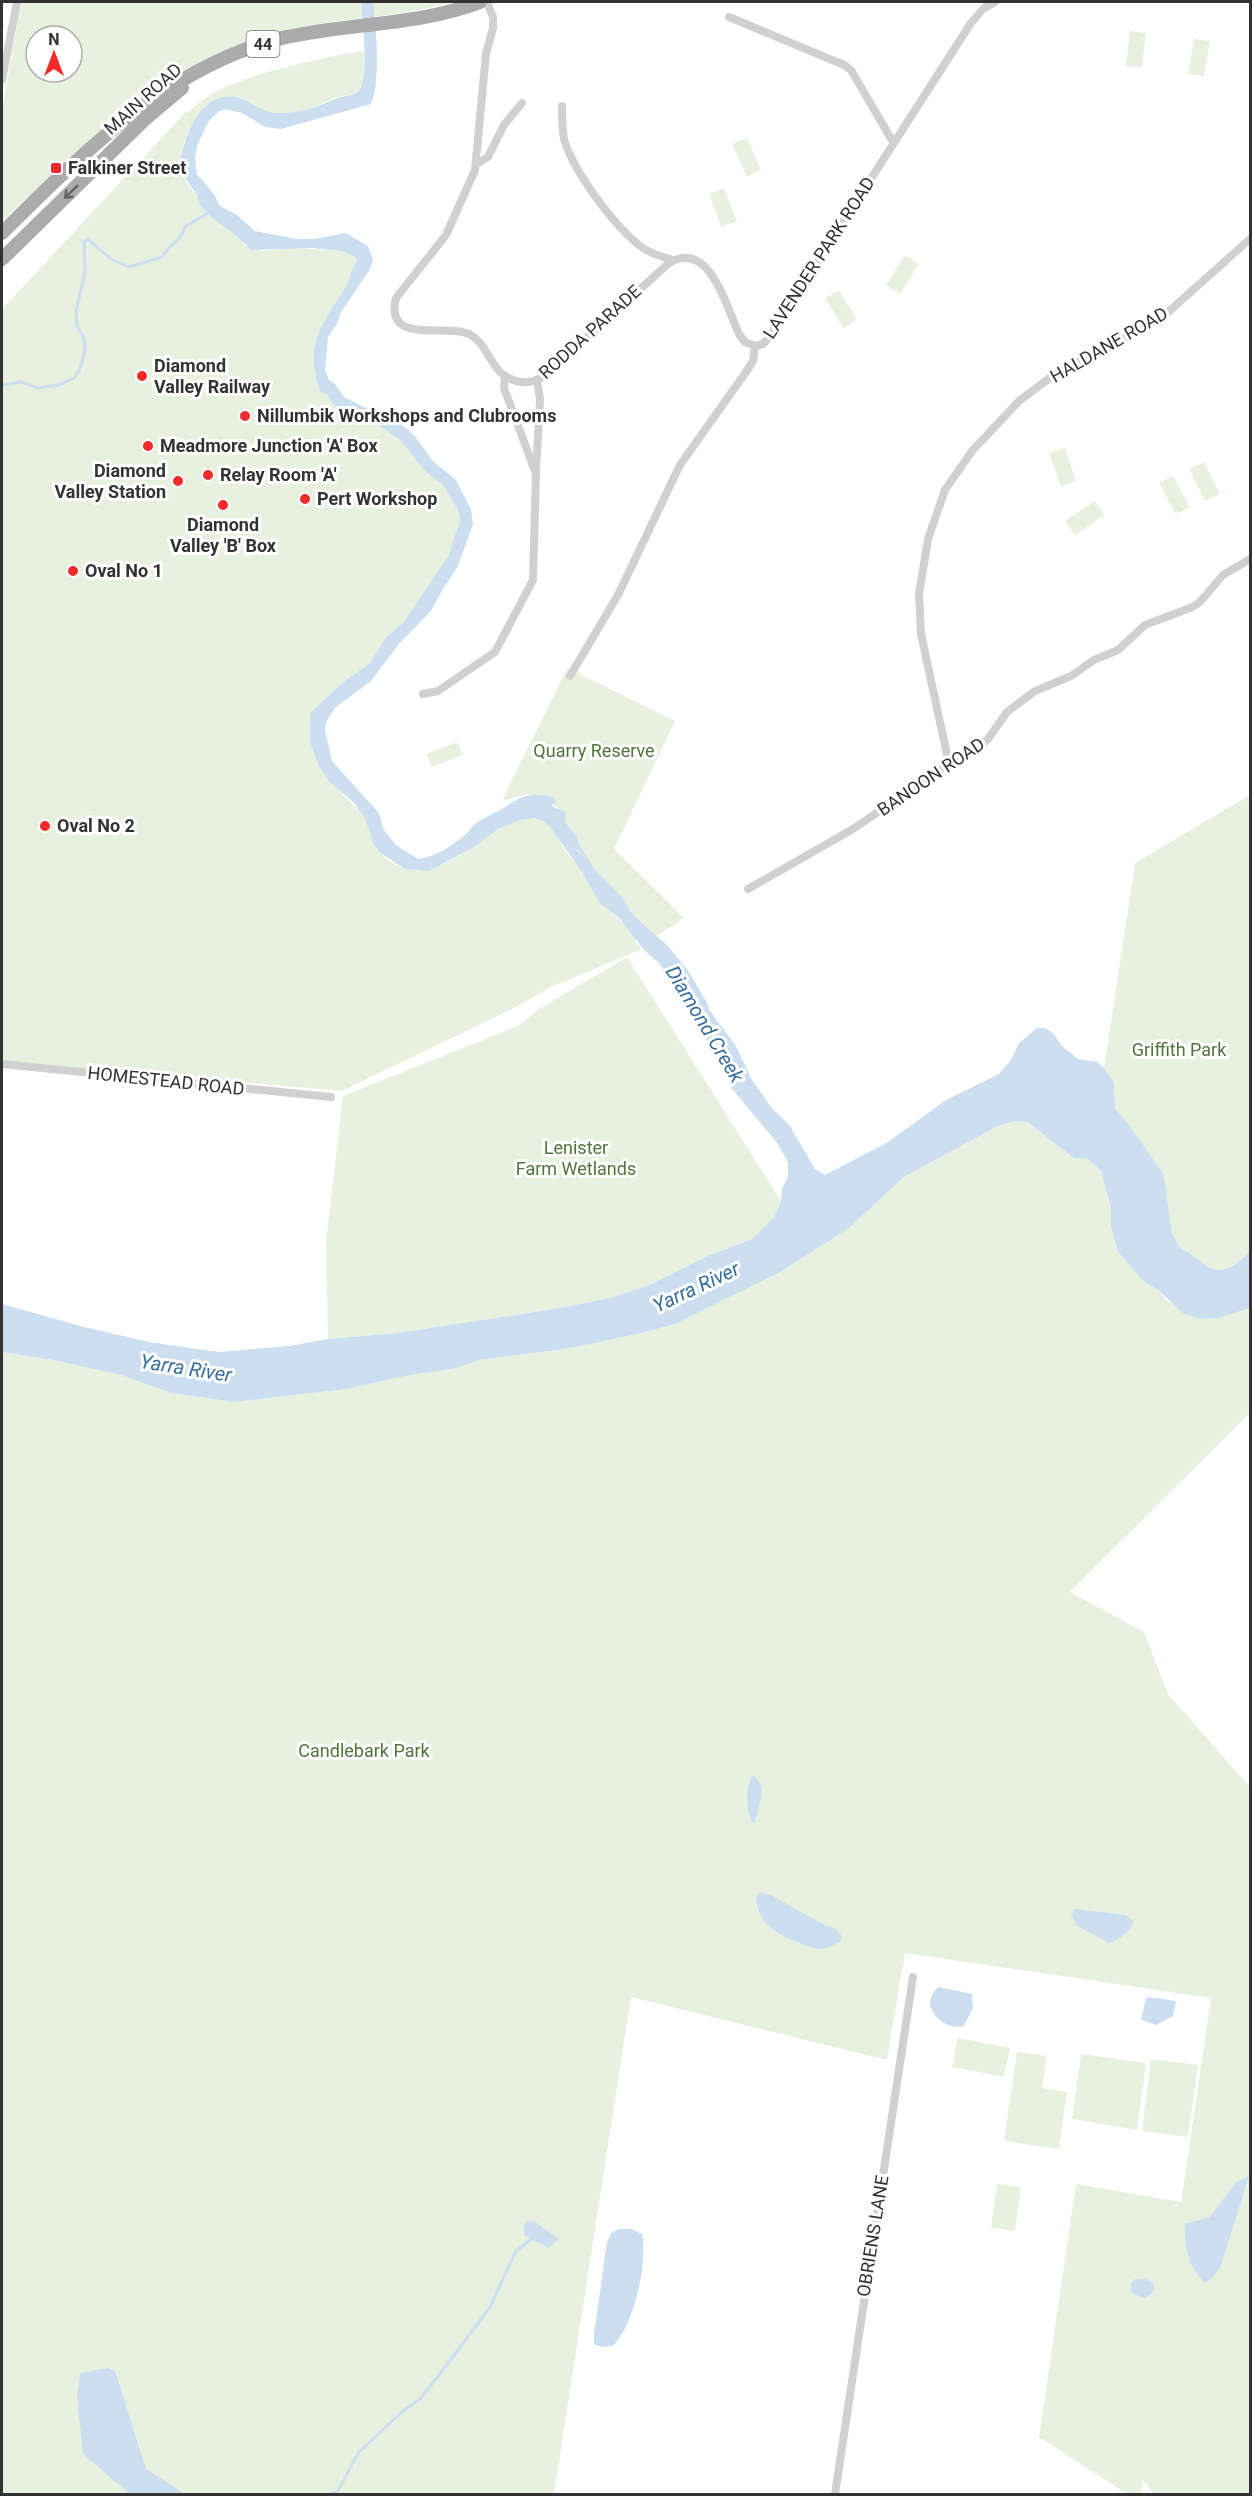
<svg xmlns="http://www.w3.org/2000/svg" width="1252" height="2496" viewBox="0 0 1252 2496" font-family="Roboto,sans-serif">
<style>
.green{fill:#e8f0e0;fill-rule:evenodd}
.water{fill:#ccdff0}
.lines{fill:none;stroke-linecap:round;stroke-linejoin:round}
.stream{stroke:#ccdff0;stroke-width:3}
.minor{stroke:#d0d0d0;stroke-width:8}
.primary{stroke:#ababab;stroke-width:14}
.oneway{stroke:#636363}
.poi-dot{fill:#f42a2a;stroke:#fff;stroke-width:2}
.labels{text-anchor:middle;stroke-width:6;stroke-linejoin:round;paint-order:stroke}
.shield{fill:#fff;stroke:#707070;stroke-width:1.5}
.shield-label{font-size:16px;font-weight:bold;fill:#333}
.street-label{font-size:18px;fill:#333;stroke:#fff}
.poi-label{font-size:18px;font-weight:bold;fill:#333;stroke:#fff;text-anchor:start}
.park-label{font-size:18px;fill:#51743b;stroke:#fff}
.water-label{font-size:20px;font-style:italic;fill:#386e9e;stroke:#fff}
</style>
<rect width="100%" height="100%" fill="#fff"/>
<g class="green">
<path d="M21,2H454C395,18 333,18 274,33C229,44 193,67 156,93C100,131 51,175 2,221V111ZM36,36H72V72H36Z"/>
<path d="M1130,31L1146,33L1142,68L1126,66Z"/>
<path d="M1194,39L1210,41L1204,76L1188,74Z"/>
<path d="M364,50C365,61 366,81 359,90C354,96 345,95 338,97C318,105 295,117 272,113C258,110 244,99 229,97C201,95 176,146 181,170C183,181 194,191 200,200V205L212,218L235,235L245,246L261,251L295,248L343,251L356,258C357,265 354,265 352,271C349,276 349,282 345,288C321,326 304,344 320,391L327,395L336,408L375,423L399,439L425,471L443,485L458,510L460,520L448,556L403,623L386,637L370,663L346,680L314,709C302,729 321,753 330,771C334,778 336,786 341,792C347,801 358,807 365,818C371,829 370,843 379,852C442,914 495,797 542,821C554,826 558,839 564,849C569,857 577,862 582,870C587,877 591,886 596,893C606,908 620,921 633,933L637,938L634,940L642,949L551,987L514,1008L342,1091L2,1061V309L183,115C193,108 203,99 213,93C260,69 313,61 364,50Z"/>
<path d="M747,138L761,170L747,177L732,144Z"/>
<path d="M724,188L737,221L721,227L709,194Z"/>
<path d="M905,255L919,264L900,294L886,285Z"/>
<path d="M839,290L857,320L843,328L825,298Z"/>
<path d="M1065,448L1076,481L1061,487L1049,453Z"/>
<path d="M1204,462L1220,494L1205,501L1189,469Z"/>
<path d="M1173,476L1190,507L1176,514L1159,483Z"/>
<path d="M1095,501L1104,515L1075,535L1065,521Z"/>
<path d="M567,668L675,721L614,849L684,918L657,936L633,915L621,896L576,850L570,827L565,822L561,811L552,804L528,794L502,801Z"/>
<path d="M458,742L463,755L432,767L426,754Z"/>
<path d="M1250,795V1251C1238,1264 1222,1277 1205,1265C1196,1258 1192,1253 1181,1249L1172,1233L1164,1175L1133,1130L1115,1108L1114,1082L1104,1068L1135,863Z"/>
<path d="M627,957L781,1201L774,1217L752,1239L705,1257L649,1285L614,1297L560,1308L397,1333L328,1339L326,1242L343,1096L518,1026L539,1009Z"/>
<path d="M1015,1121L1027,1122L1074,1158L1088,1159L1101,1171L1111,1210V1228L1118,1252L1143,1281L1158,1290L1168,1302L1219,1318L1250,1308V1413L1070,1592L1144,1632L1168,1694L1250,1787V2494H1154L1143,2480L1141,2494H1127L1039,2437L1076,2184L1181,2202L1211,1998L905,1953L887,2060L631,1997L554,2494H2V1352L53,1360L121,1375L171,1393L234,1402L347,1389L405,1376L457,1368L478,1360L566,1349L642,1333L675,1324L782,1271L849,1228L904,1177L998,1126Z"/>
<path d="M958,2038L1010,2048L1004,2077L952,2067Z"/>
<path d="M1017,2052L1047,2056L1042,2088L1067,2092L1059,2149L1004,2141Z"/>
<path d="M1081,2054L1146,2063L1137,2130L1072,2119Z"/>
<path d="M1151,2059L1198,2065L1188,2137L1142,2131Z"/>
<path d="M997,2184L1021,2187L1015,2231L991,2228Z"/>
</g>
<g class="water">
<path d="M362,2H373C376,27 381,81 371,104L281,129L265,127L242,113L225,109L218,112L209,121L197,146L195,159L197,174L214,194L220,206L236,214L255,231L297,239H314L346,233L368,246L373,260L369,271L341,312L338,322L328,337L325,370L329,380L335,384L344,397L372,411L392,416L414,435L433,461L456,480L471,509L473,524L458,566L443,589L431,611L399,644L371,681L335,708L326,722L325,730L332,761L379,813L384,830L396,845L418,859C435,857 454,845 467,833C471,828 475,823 481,820C487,816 495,813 502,809C523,795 528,792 554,797L556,803L552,804L553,807L566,812L565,822L577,836L579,847L576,850L621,896L633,915L669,947L689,972L706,1001L710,1011L736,1046L752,1080L772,1108L790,1126L815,1169L825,1175L888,1142L946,1100L999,1074L1011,1060L1019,1043L1037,1028H1044L1052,1032L1063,1047L1078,1059L1097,1062L1104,1068L1114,1082L1115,1108L1133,1130L1164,1175L1172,1233L1181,1249C1192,1253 1196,1258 1205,1265C1222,1277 1238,1264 1250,1251V1308L1219,1318L1201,1319L1183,1313L1158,1290L1143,1281L1118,1252L1111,1228V1209L1101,1171L1088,1159L1074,1158L1027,1122L1015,1121L998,1126L904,1177L849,1228L782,1271L675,1324L642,1333L566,1349L479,1360L457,1368L405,1376L347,1389L234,1402L171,1393L121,1375L53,1360L2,1352V1304L84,1327L149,1342L219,1352L289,1346L328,1339L397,1333L560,1308L614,1297L649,1285L705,1257L752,1239L774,1217L781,1201L782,1188L788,1177V1163L778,1144L733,1090L713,1049L689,1014L660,964L644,950L619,918L600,903L580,869L550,827L543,821L534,818L520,820L498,829L472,848L439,866L428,871L405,869L379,852L373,843L365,818L354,803L329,781L319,766L310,742V714L314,709L346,680L370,663L386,637L403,623L448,556L460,520L458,510L443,485L425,471L399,439L375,423L336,408L327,395L320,391C304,344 321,326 345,288C349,282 349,276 352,270C354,265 357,265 356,258L343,251L311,248L251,250L235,235L212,218L200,205C200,193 183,180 179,166C184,138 200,87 239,98C252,102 263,113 277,113C297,114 318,107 335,99C342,95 355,97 360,89C370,70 361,24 362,2Z"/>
<path d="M753,1775C769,1786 758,1806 755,1822H752C746,1810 745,1786 753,1775Z"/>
<path d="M760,1892L771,1895L826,1926L835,1928L841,1935V1942C833,1944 828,1949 820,1949C812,1949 804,1944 797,1942C775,1933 758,1924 756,1897Z"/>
<path d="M1074,1909L1125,1915L1134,1921C1130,1931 1120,1940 1109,1943L1077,1926L1071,1914Z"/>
<path d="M939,1987L972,1994L973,2008L964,2026C942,2032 916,2003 939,1987Z"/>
<path d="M1149,1997L1176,2001L1173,2016L1156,2025L1141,2020L1146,1999Z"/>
<path d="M1249,2176L1220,2268L1212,2278L1205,2283C1188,2266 1184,2248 1185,2224L1210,2217L1236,2182Z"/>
<path d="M528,2221H534L559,2239L549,2248L524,2235V2224Z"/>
<path d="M619,2229H632L642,2234C648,2263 634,2325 613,2346L601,2347L594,2344V2334L607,2242L611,2233Z"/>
<path d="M1135,2279H1145L1153,2283L1155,2288L1151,2294L1144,2298L1134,2294L1131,2291V2283Z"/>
<path d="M108,2368L115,2371L146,2469L185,2494H130L83,2454L77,2397L80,2373Z"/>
</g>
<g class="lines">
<g class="stream">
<path d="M2,385L21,382L38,388L59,385L74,378L80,369L85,350L84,338L77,326L76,311L85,272L84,242L88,239L111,259L129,267L162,257C169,245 181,241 185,227L211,211"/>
<path d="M578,846L592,868"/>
<path d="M330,2494L337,2492L359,2452L403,2411L420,2399L449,2362L490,2307L516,2251L532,2239"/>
</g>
<g class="minor">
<path d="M487,2L493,17V28L486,54L475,170L446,235L396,298C384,346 446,323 469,334C492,346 489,378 522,382C531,383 537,381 544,376L669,263C710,238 727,309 739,334L745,342L755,346"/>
<path d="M729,17L844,65L851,70L893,142"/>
<path d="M2,80L17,2"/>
<path d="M562,106C562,117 562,128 564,139C573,171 616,229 643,248C652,254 662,257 673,260"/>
<path d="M477,164L488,157L504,125L522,103"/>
<path d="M755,346L763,344L770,336L971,23L983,9L995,2"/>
<path d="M536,470L540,399L537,380"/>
<path d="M570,676L618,595L680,465L746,372L753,361L755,346"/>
<path d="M423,694L438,691L495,652L533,580L536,474L504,388L505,376"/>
<path d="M949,764L921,634L919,594L928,539L945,490L972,451L1019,401L1059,371L1107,349L1166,314L1250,239"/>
<path d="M748,889L853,829L949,764L980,746L988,739L1007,712L1035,691L1071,676L1094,660L1118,650L1145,625L1190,608L1199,603L1223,575L1250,559"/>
<path d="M2,1064L331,1097"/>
<path d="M835,2494L913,1977"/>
</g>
<g class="primary">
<path d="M2,233C81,155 166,68 278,39C343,23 418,26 480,2"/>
<path d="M2,259L144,120L182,88"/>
</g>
</g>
<defs><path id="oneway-shaft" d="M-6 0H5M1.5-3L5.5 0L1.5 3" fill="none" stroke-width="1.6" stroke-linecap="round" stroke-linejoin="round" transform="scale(1.5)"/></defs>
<use class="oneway" href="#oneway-shaft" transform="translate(71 192) rotate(136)"/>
<g class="poi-dot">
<rect x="50" y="162" width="12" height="12" rx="3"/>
<circle cx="142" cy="376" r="6"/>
<circle cx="245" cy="416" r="6"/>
<circle cx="148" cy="446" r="6"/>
<circle cx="208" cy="475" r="6"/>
<circle cx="178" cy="481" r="6"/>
<circle cx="305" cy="499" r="6"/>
<circle cx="223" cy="505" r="6"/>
<circle cx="73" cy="571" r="6"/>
<circle cx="45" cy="826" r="6"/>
</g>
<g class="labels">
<rect class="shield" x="246.5" y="31" width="33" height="26" rx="4.5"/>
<g class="shield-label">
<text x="263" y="50">44</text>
</g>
<g class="street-label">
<text transform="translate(143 99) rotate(-42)" y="6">MAIN ROAD</text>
<text transform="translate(819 258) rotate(-57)" y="6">LAVENDER PARK ROAD</text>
<text transform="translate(590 332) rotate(-42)" y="6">RODDA PARADE</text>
<text transform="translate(1109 345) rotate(-30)" y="6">HALDANE ROAD</text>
<text transform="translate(931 777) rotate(-34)" y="6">BANOON ROAD</text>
<text transform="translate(166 1081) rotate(6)" y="6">HOMESTEAD ROAD</text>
<text transform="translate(873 2236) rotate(-81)" y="6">OBRIENS LANE</text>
</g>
<g class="poi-label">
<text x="68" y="174">Falkiner Street</text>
<text x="154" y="372">Diamond<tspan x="154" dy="21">Valley Railway</tspan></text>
<text x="257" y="422">Nillumbik Workshops and Clubrooms</text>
<text x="160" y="452">Meadmore Junction 'A' Box</text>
<text x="166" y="477" text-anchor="end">Diamond<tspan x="166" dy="21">Valley Station</tspan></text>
<text x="220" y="481">Relay Room 'A'</text>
<text x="317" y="505">Pert Workshop</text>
<text x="223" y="531" text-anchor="middle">Diamond<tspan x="223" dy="21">Valley 'B' Box</tspan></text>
<text x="85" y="577">Oval No 1</text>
<text x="57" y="832">Oval No 2</text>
</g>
<g class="park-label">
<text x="594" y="757">Quarry Reserve</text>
<text x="1179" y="1056">Griffith Park</text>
<text x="576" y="1154">Lenister<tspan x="576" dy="21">Farm Wetlands</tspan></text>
<text x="364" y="1757">Candlebark Park</text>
</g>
<g class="water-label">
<text transform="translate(705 1024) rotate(59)" y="7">Diamond Creek</text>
<text transform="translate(696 1287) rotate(-25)" y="7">Yarra River</text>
<text transform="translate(186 1368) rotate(9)" y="7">Yarra River</text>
</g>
</g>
<rect width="1252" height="2496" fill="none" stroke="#333333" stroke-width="6"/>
<g transform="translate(54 54)"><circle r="28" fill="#ffffff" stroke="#adadad" stroke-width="1.5"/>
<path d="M0-4.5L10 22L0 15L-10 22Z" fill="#f42a2a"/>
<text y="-9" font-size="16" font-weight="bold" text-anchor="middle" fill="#333333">N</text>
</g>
</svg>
